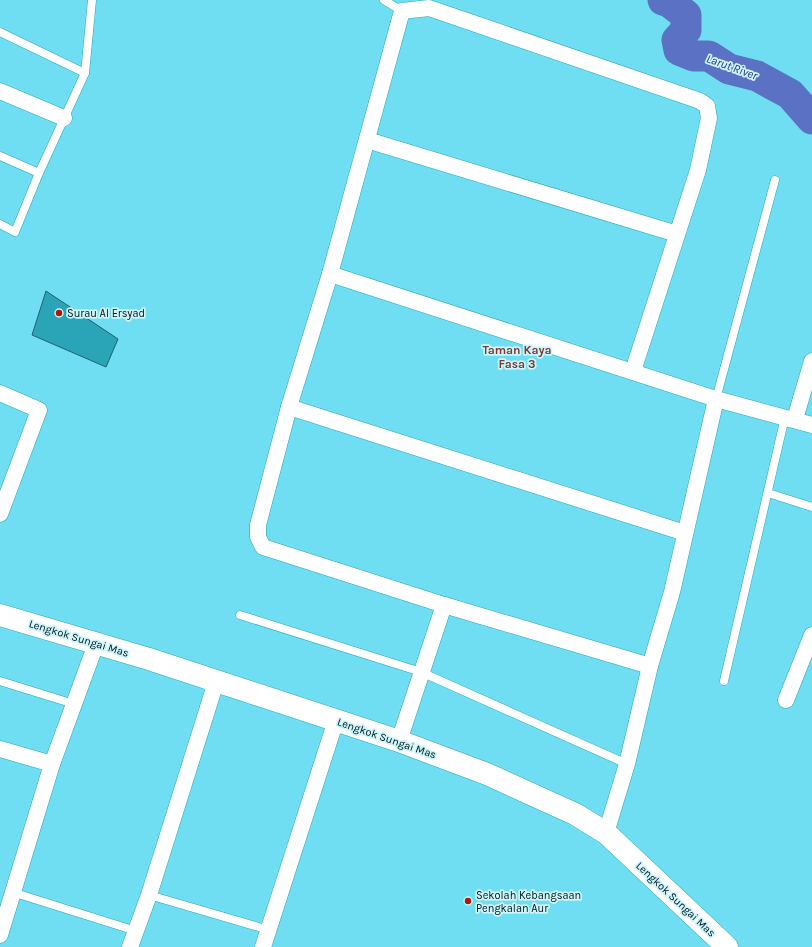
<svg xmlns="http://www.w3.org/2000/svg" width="812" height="947" viewBox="0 0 812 947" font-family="Karla,sans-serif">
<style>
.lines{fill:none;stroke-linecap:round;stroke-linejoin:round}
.river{stroke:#5b71c4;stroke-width:31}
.building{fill:#2aa4b7;stroke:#24606a}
.lane-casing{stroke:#2ca6b9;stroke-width:9}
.street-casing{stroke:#2ca6b9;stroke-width:17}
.secondary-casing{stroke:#2ca6b9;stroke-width:23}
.lane{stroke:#fff;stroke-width:8}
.street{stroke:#fff;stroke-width:16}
.secondary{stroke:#fff;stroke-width:22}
.poi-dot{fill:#ab1a09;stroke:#cdf5fc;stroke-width:1.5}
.labels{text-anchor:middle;stroke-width:3.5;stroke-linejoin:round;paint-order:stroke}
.poi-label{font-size:11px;fill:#001418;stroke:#cdf5fc;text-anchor:start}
.street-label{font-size:11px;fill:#001418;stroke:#cdf5fc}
.water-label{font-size:12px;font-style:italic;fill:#253295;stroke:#cdf5fc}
.neighbourhood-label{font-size:12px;font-weight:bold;fill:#7e382d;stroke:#cdf5fc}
</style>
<rect width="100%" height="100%" fill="#6fdef2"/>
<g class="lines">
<path class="river" d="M663,0L669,2L686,15V30L677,40L679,50L694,56H709L729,69L757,76L790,94L812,119"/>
</g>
<path class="building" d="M46,291L118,339L106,367L32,335Z"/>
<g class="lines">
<defs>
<g id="lane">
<path d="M384,0L402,11"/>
<path d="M0,32L85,73"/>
<path d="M0,156L39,173"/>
<path d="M0,224L15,232L39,173L85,73L92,0"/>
<path d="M716,399L775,180"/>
<path d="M768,493L812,507"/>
<path d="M240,615L421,672L627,764"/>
<path d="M0,681L74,704"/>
<path d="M724,681L785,417"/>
<path d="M12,892L136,931"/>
<path d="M149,895L269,930"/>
</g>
<g id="street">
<path d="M0,91L64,118"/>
<path d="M367,140L677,234"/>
<path d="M330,274L716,399L812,425"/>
<path d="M633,371L698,170L709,118L707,106L700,101L429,8L402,11L330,274L289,407L258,525V537L263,547L444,605L650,666"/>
<path d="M0,393L39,410L0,514"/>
<path d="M289,407L685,533"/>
<path d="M795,419L812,361"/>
<path d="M786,700L812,635"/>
<path d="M399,741L444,605"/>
<path d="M0,749L52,764"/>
<path d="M606,833L627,764L650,666L672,592L716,399"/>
<path d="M0,935L52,764L96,644"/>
<path d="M130,947L149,895L216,682"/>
<path d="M263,947L336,720"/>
</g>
<path id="secondary" d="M0,615L149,659L399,741L487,774L575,814L606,833L727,947"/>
</defs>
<use href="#lane" class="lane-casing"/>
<use href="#street" class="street-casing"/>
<use href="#secondary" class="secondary-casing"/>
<use href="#lane" class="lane"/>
<use href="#street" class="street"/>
<use href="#secondary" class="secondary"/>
</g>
<g class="poi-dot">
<circle cx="59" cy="313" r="4"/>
<circle cx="468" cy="901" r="4"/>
</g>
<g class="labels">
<g class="poi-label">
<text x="67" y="317">Surau Al Ersyad</text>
<text x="476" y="899">Sekolah Kebangsaan<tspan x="476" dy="13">Pengkalan Aur</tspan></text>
</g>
<g class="street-label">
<text transform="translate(79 638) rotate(17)" y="4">Lengkok Sungai Mas</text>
<text transform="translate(387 738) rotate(19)" y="4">Lengkok Sungai Mas</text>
<text transform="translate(676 899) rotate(43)" y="4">Lengkok Sungai Mas</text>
</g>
<g class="water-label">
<text transform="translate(732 67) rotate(20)" y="4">Larut River</text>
</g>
<g class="neighbourhood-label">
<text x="517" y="354">Taman Kaya<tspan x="517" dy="14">Fasa 3</tspan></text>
</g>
</g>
</svg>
